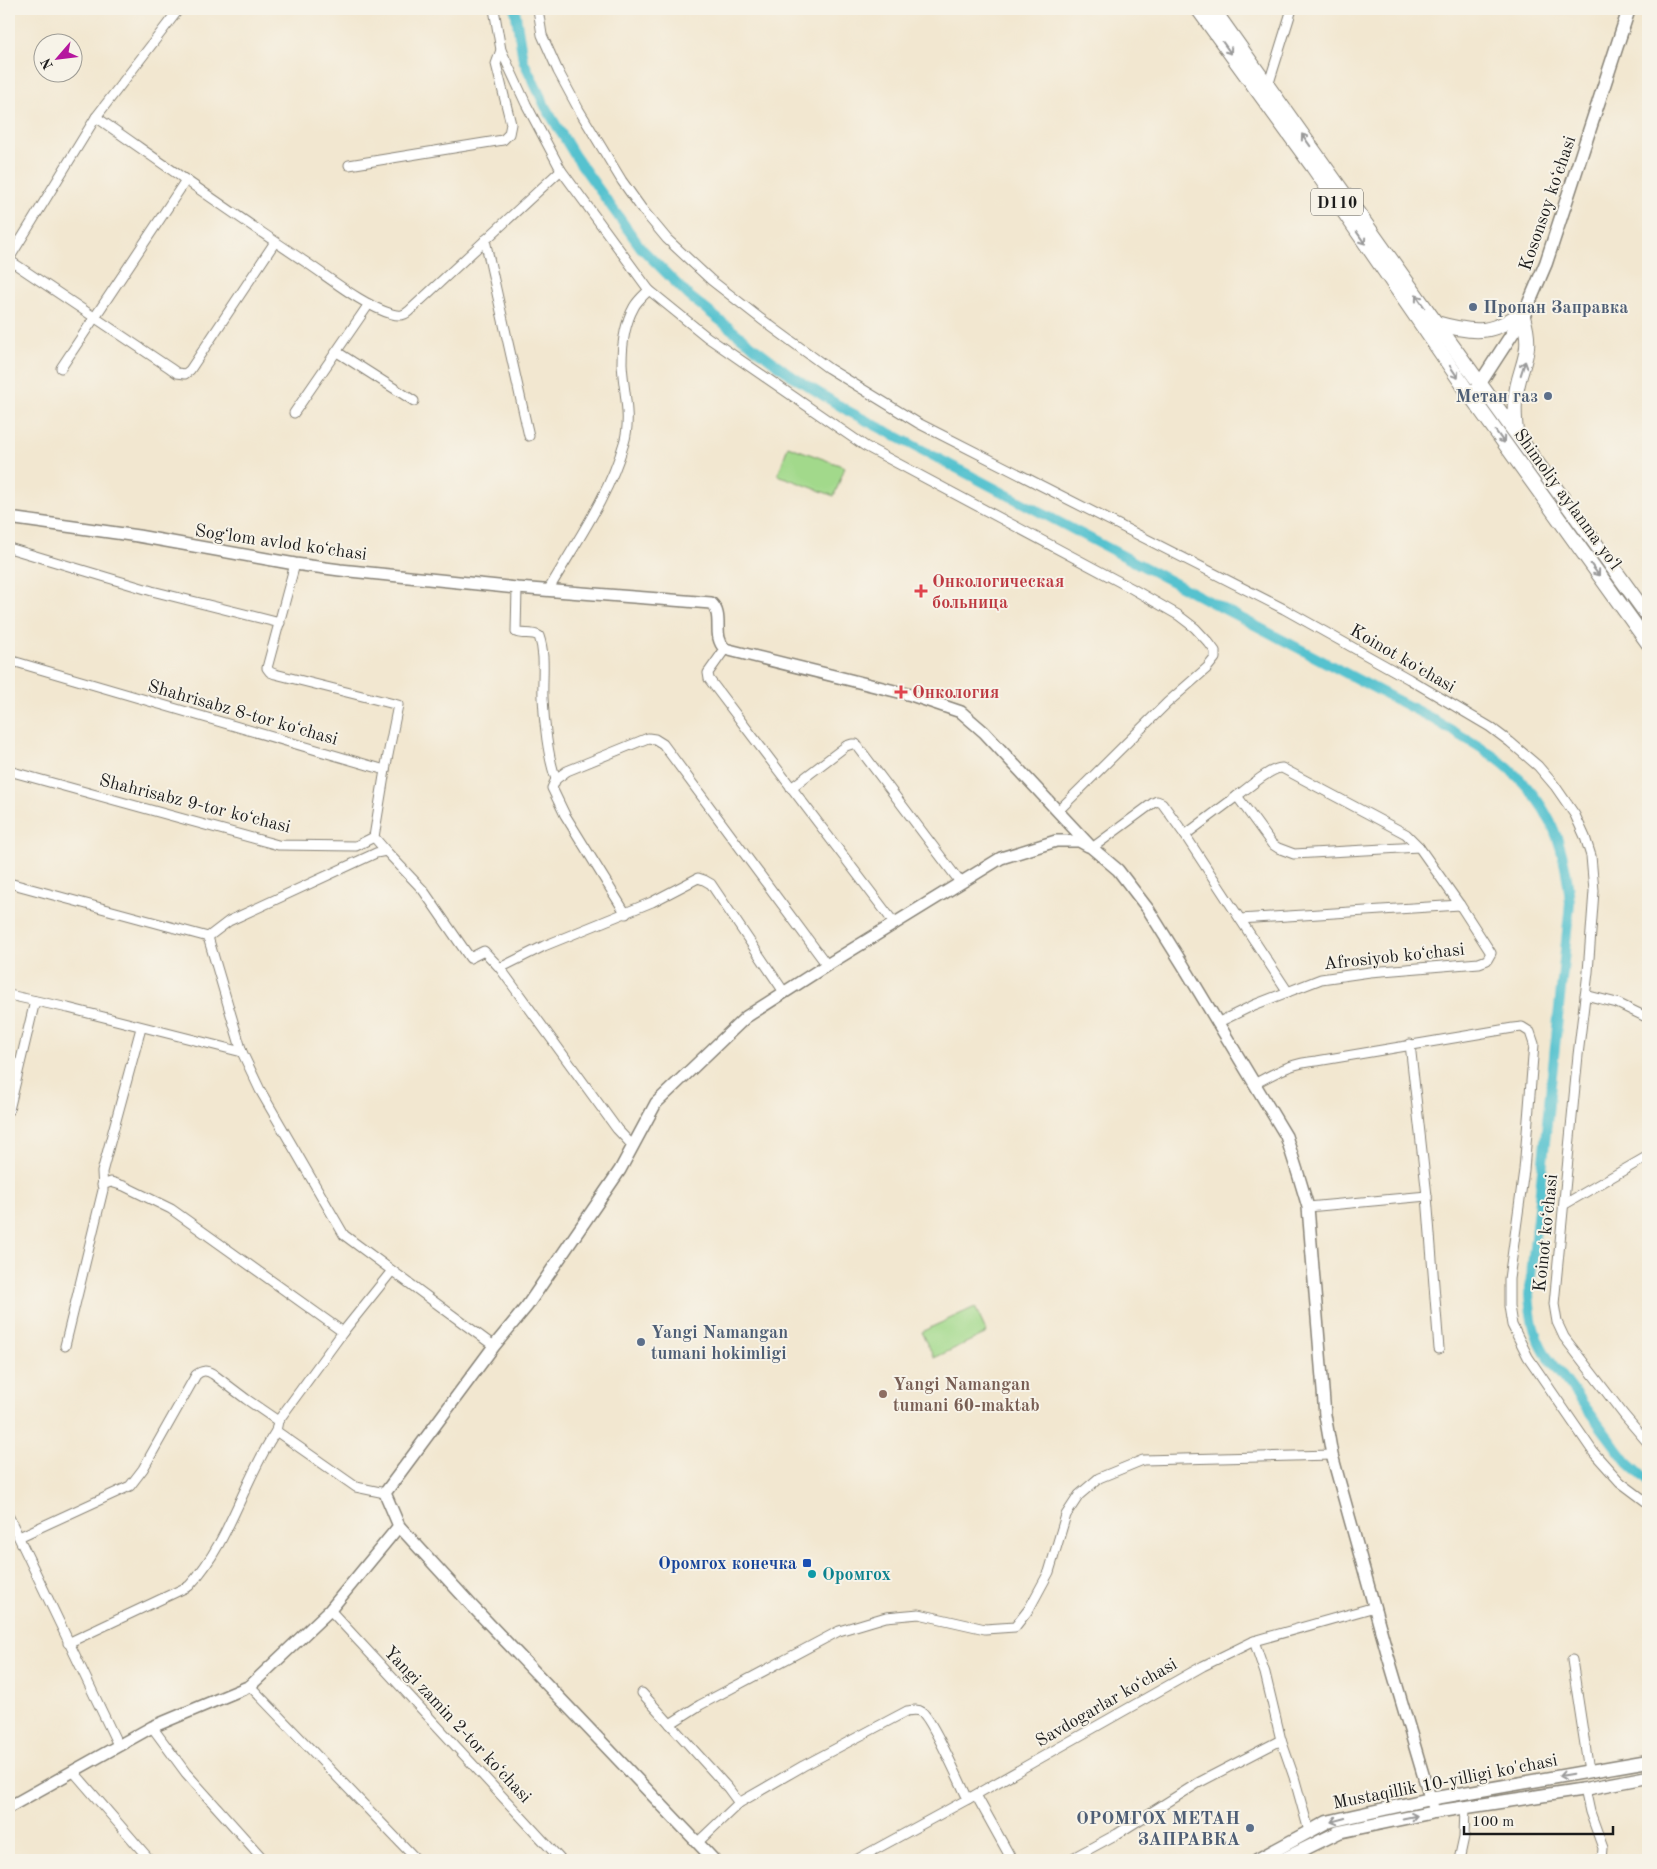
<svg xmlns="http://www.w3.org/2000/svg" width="1657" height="1869" viewBox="0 0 1657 1869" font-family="'Old Standard TT',serif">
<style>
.green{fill:#a2d98b;stroke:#5f7a54}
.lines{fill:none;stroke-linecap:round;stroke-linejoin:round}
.canal{stroke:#56c2cf;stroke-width:10}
.minor-casing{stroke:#878276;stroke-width:11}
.tertiary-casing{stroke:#878276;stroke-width:14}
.secondary-casing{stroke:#878276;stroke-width:15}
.primary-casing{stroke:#878276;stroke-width:16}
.minor{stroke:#fff;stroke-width:9}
.tertiary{stroke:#fff;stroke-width:11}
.secondary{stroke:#fff;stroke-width:12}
.primary{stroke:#fff;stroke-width:14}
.oneway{stroke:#999}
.service-dot{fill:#5c6f8a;stroke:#f7f3e8;stroke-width:2}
.health-dot{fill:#e0444e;stroke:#f7f3e8;stroke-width:2}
.education-dot{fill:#8d6e63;stroke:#f7f3e8;stroke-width:2}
.transit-dot{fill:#1a4fb4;stroke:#f7f3e8;stroke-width:2}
.culture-dot{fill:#0f9aa8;stroke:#f7f3e8;stroke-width:2}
.labels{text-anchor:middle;stroke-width:4;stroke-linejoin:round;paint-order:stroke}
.shield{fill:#f7f3e8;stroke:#5e5c59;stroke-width:1}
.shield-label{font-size:16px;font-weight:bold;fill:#1c1c1c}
.street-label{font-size:18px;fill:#1c1c1c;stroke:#f7f3e8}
.service-label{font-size:18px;font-weight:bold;fill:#4e5e75;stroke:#f7f3e8;text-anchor:start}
.health-label{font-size:18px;font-weight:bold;fill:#be3a42;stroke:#f7f3e8;text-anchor:start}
.education-label{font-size:18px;font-weight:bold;fill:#785e54;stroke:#f7f3e8;text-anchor:start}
.transit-label{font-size:18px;font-weight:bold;fill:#164399;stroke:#f7f3e8;text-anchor:end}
.culture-label{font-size:18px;font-weight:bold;fill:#0d838f;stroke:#f7f3e8;text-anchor:start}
</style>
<rect width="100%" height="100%" fill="#f7f3e8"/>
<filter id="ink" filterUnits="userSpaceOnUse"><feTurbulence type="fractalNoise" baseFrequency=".02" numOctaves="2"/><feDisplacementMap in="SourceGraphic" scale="10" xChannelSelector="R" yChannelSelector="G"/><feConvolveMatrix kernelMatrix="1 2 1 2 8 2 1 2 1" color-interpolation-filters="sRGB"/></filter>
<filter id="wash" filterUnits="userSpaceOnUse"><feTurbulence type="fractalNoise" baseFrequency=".0096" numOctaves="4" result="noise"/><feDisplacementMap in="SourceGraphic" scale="20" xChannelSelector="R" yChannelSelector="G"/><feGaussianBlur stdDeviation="1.12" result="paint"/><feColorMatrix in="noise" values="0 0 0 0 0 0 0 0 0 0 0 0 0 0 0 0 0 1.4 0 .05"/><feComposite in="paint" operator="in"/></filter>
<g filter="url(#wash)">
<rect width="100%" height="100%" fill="#f2e7d0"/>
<g class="green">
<path d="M788,446L845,467L834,496L778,475Z"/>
<path d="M975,1307L987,1333L934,1358L921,1332Z"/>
</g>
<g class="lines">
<path class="canal" d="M515,9L523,60L546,108L575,156L641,248L689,296L741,337L792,376L848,411L1431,718C1452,731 1476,743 1496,758C1548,798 1565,841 1570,903L1529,1295C1531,1319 1533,1332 1545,1353L1627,1462L1648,1481"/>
</g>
</g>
<g filter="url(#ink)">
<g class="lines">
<defs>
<g id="minor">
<path d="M494,9L501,50L526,104L561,170L649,290L707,337L865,446L1131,588L1178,615L1195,628L1209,643L1215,651V658L1207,668L1167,703L1058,811"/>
<path d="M538,9L542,35L558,71L579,110L622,181L642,209L667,239L711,280L761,319L828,368L918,423L1284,609L1409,679L1490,727L1510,742L1538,766L1555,786L1575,815L1585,837L1591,856L1594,891L1588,972L1578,1055L1554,1304L1557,1322L1564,1337L1624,1415L1648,1443"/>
<path d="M1268,86L1292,9"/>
<path d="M96,117C166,166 236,216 307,263C331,279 364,306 392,314C399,316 404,316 409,311L561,170"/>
<path d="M349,165L503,140L509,134L511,124L496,64L501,50"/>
<path d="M485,240L529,436"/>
<path d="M9,259L96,117L179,9"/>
<path d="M9,260L170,368L177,373L185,374L190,370L275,242"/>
<path d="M337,352L414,401"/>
<path d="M61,368L186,180"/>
<path d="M294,413L369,304"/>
<path d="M9,548L152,591L280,623"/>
<path d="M295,564L267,668L270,672L275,674L398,705L385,770"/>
<path d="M517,588L516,632C524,635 531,632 539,636C546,656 542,677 543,698C544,721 548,758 556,779"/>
<path d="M549,589C576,542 609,496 624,443C632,417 623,390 622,363C622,345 625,323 634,307C637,301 644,295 649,290"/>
<path d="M725,649L708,673L709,679L895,924"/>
<path d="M9,660L385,770L374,837L386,851"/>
<path d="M9,771L278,845L356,846L374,837"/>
<path d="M791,788L846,746L852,744H856L960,882"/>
<path d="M1237,796C1247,789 1271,767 1282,768L1406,834L1419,847"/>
<path d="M1185,835L1240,919L1460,905"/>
<path d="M1092,848L1153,803L1157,801L1162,803L1185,835L1237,796L1272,844L1278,848L1294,854L1419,847L1460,905L1491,953L1487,960L1479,963L1370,972L1321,979L1254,1005L1217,1023"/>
<path d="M9,883L208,937"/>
<path d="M626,914L565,815L552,788L556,779L567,771L648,738L655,739L663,744L827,965"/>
<path d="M1240,919L1288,992"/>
<path d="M208,937L229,921L376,853L386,851L423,890L470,958L484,951L500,968L617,1129L632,1145"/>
<path d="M208,937L242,1052L260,1090L344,1235L494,1346"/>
<path d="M500,968L544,946L652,902L698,878L704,880L711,884L784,992"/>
<path d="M9,995L68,1008L242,1052"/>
<path d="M1585,995L1617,1003L1648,1018"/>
<path d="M1410,1044L1427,1196L1439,1349"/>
<path d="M1254,1084C1277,1072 1291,1063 1317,1061L1513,1028L1522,1027L1530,1032L1534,1044L1524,1170L1509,1279V1306L1512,1325L1528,1357L1594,1453L1620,1482L1648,1503"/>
<path d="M9,1110L35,1001"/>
<path d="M102,1185L111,1182L124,1186L171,1209L343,1332"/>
<path d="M1565,1204L1648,1156"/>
<path d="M1308,1207L1427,1196"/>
<path d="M65,1346L103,1190L102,1172L141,1028"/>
<path d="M276,1431L356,1487L385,1493"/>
<path d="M9,1517L118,1745"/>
<path d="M19,1537L130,1486L143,1469L196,1375C202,1370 206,1370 213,1374L246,1399L278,1421"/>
<path d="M330,1610L561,1860"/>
<path d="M1254,1641L1265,1673L1281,1740L1294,1777L1309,1831"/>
<path d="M68,1643L189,1586C230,1542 243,1481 276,1431L278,1421L343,1332L391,1272"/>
<path d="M1572,1660L1589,1771"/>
<path d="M250,1686L417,1860"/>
<path d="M642,1693L728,1788L739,1803L697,1843"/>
<path d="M670,1724L700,1705L839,1631L886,1617L919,1614L985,1629L1015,1627L1029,1609L1049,1572L1066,1515L1079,1495L1099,1478L1143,1460L1332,1455"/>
<path d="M152,1727L186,1773L264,1860"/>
<path d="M73,1771L150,1860"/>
<path d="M1585,1789L1590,1812L1603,1848L1602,1860"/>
<path d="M976,1795L1012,1860"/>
<path d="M739,1803L803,1766L907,1711C913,1710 918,1709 922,1712C933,1721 960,1783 968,1799"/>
<path d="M856,1860L968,1799L1203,1666L1254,1641L1375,1607"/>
<path d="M1069,1860L1117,1834L1198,1783L1281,1740"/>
<path d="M1459,1860L1464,1837L1465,1806"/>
</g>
<g id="tertiary">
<path d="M9,518L138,536L295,564L340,570L517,588L711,603C725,616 711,635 725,649L911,695L961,712L984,732L1092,848L1118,870L1148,909L1183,965L1286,1136L1299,1177L1308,1207L1325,1415L1332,1455L1388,1656L1433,1808"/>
<path d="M9,1807L152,1727L250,1686L330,1610L399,1526"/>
<path d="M714,1860L473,1607L399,1526L385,1493L494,1346L527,1306L620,1170L656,1103L746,1017L827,965L1001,858L1056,841H1079L1088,846"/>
</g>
<g id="secondary">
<path d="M1475,391L1523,317L1546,263L1629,9"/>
<path d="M1257,1860L1327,1822L1353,1816L1430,1799L1648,1761"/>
<path d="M1282,1860L1339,1832L1434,1812L1585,1789L1648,1777"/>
</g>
<g id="primary">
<path d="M1198,9L1313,167L1472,398L1648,643"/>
<path d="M1213,9L1436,323L1648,616"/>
<path d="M1436,323C1475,334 1494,335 1526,309"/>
<path d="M1516,432C1515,422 1514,412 1515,401C1518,365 1535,356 1523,317"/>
</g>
</defs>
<use href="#minor" class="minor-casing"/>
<use href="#tertiary" class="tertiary-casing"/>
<use href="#secondary" class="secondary-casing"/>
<use href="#primary" class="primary-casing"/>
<use href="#minor" class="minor"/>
<use href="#tertiary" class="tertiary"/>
<use href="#secondary" class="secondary"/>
<use href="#primary" class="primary"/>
</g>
<defs><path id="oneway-shaft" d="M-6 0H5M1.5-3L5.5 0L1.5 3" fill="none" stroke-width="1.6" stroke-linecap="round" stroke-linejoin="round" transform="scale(1.25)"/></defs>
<g class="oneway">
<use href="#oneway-shaft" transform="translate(1227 48) rotate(54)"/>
<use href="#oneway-shaft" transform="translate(1306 140) rotate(-125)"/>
<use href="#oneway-shaft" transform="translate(1361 238) rotate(55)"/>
<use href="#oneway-shaft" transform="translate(1420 301) rotate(-125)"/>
<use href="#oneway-shaft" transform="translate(1523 368) rotate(-72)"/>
<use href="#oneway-shaft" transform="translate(1454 372) rotate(56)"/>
<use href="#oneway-shaft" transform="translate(1500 437) rotate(54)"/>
<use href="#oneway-shaft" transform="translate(1595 570) rotate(54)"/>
<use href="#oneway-shaft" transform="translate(1566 1775) rotate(170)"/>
<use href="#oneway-shaft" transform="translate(1410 1817) rotate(-12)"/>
<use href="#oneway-shaft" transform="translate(1338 1820) rotate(165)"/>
</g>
</g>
<g class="service-dot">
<circle cx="1473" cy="307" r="5"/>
<circle cx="1548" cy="396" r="5"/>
<circle cx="641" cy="1342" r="5"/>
<circle cx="1250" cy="1828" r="5"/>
</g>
<g class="health-dot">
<path d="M918.5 583.5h5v5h5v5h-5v5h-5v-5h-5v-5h5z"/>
<path d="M898.5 684.5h5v5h5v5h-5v5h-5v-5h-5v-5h5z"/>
</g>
<circle class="education-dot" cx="883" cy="1394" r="5"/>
<rect class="transit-dot" x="802" y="1558" width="10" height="10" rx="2.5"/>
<circle class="culture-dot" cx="812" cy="1574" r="5"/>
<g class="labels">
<rect class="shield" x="1311" y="188.5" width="52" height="27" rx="4"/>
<g class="shield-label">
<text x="1337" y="208">D110</text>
</g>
<g class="street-label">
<text transform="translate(1547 203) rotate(-71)" y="6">Kosonsoy koʻchasi</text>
<text transform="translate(1568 499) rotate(54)" y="6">Shimoliy aylanma yoʻl</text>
<text transform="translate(281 542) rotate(8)" y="6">Sogʻlom avlod koʻchasi</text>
<text transform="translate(1403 658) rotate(30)" y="6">Koinot koʻchasi</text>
<text transform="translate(243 712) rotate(16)" y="6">Shahrisabz 8-tor koʻchasi</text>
<text transform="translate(195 803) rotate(14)" y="6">Shahrisabz 9-tor koʻchasi</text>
<text transform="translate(1394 956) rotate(-6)" y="6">Afrosiyob koʻchasi</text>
<text transform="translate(1545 1233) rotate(-84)" y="6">Koinot koʻchasi</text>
<text transform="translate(1106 1702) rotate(-30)" y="6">Savdogarlar koʻchasi</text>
<text transform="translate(458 1724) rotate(47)" y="6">Yangi zamin 2-tor koʻchasi</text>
<text transform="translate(1445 1781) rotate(-11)" y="6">Mustaqillik 10-yilligi ko'chasi</text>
</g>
<g class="service-label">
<text x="1483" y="313">Пропан Заправка</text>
<text x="1538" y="402" text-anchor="end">Метан газ</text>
<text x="651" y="1338">Yangi Namangan<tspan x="651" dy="21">tumani hokimligi</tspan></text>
<text x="1240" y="1824" text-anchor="end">ОРОМГОХ МЕТАН<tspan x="1240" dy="21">ЗАПРАВКА</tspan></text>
</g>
<g class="health-label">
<text x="932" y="587">Онкологическая<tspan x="932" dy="21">больница</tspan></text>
<text x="912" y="698">Онкология</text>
</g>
<g class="education-label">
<text x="893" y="1390">Yangi Namangan<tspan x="893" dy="21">tumani 60-maktab</tspan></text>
</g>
<g class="transit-label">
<text x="797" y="1569">Оромгох конечка</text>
</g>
<g class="culture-label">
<text x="822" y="1580">Оромгох</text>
</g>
</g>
<rect width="1657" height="1869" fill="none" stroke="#f7f3e8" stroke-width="30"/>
<g transform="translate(58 58) rotate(242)"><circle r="24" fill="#f7f3e8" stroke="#9f9d96"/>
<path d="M0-4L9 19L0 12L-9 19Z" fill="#b5179e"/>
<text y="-8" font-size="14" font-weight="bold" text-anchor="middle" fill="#1c1c1c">N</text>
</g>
<path d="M1464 1826v8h149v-8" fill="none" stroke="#1c1c1c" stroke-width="2.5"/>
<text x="1472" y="1826" font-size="15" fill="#1c1c1c" stroke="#f7f3e8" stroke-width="4" paint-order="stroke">100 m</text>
</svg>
